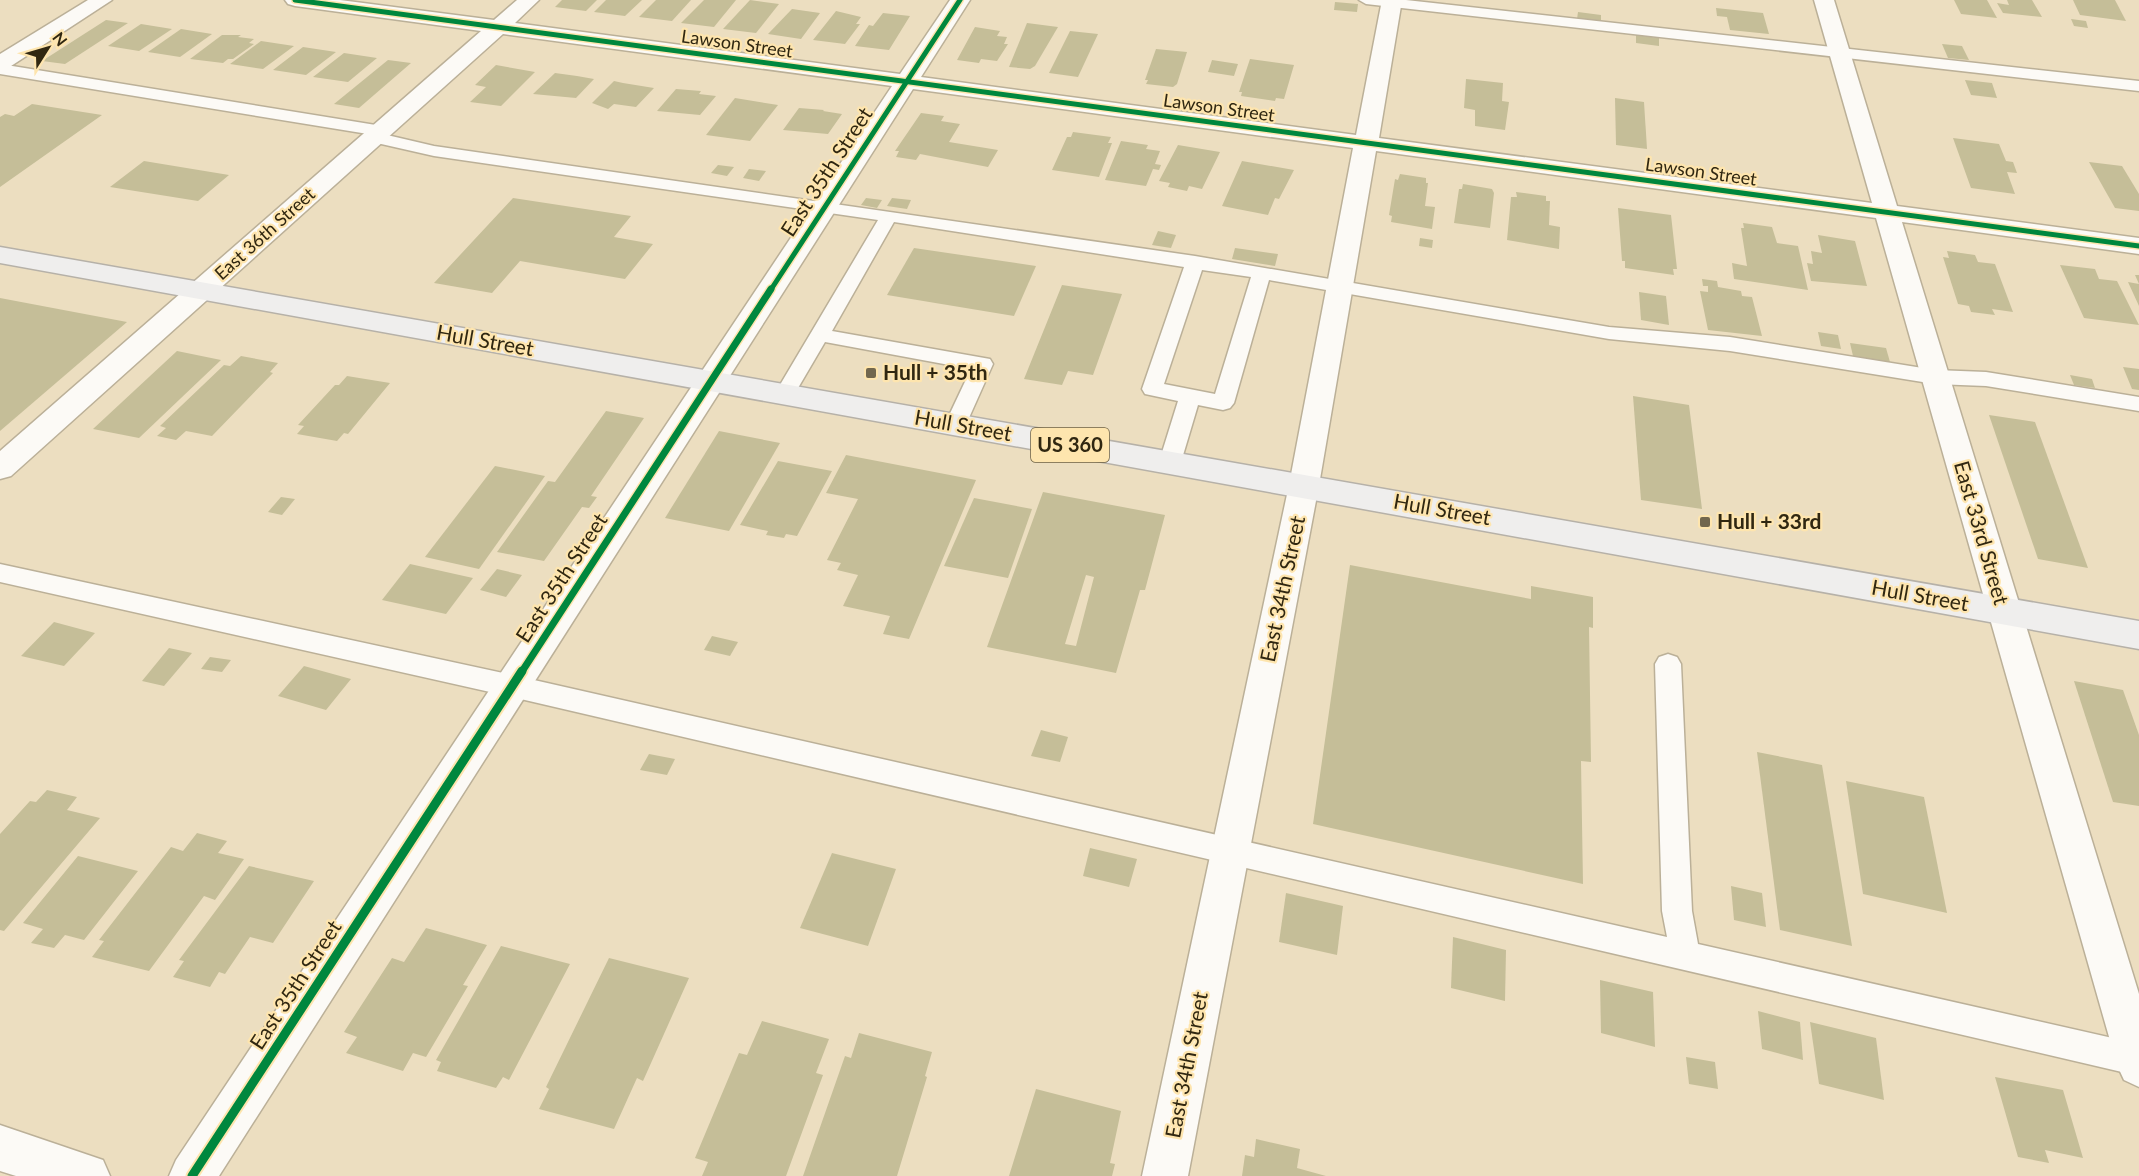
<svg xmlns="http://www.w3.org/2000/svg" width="2139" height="1176" viewBox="0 0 2139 1176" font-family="Lato,sans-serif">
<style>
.building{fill:#c5be98;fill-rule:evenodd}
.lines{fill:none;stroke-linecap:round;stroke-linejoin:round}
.lane-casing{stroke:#bbb098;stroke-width:3}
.street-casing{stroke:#bbb098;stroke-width:3}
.primary-casing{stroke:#b6b1a8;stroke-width:3}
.lane{fill:#fcfaf6;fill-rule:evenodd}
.street{fill:#fcfaf6;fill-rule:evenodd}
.primary{fill:#efeeed;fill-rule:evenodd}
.cycleway-far2-casing{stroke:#fee5ae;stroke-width:8}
.cycleway-far1-casing{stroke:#fee5ae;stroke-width:10}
.cycleway-casing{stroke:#fee5ae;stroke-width:13}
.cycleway-far2{stroke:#00873e;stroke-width:5}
.cycleway-far1{stroke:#00873e;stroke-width:7}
.cycleway{stroke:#00873e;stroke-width:9}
.poi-dot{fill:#72674e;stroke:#fee5ae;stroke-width:2}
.labels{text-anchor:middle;stroke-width:4.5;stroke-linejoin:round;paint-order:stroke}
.far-street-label{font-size:18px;fill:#302711;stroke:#fee5ae}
.shield{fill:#fee5ae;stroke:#6e6040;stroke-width:1.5}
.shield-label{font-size:20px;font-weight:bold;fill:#302711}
.street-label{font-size:21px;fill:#302711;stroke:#fee5ae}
.poi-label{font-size:21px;font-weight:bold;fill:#302711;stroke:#fee5ae;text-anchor:start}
</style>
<rect width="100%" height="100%" fill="#ecdec0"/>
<g class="building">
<path d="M562,0H597L586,11L555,7Z"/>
<path d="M606,0H642L625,16L594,12Z"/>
<path d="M656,0H691L672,21L639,17Z"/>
<path d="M704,0H736L714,27L681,23Z"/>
<path d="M750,0L779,4L756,33L723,29Z"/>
<path d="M1954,0H1987L1997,18L1961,14Z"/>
<path d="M2007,0H2032L2042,17L2003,13L1997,3L2009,5Z"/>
<path d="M2073,0H2115L2126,21L2080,15Z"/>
<path d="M1335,2L1358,4L1357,12L1334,10Z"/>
<path d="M1716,8L1763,13L1769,34L1730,30L1727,17L1717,16Z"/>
<path d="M792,9L820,13L801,39L768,34Z"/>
<path d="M836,11L861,17L856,24H860L845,44L813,40Z"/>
<path d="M1578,12L1601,15V22L1577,19Z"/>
<path d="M883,13L910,16L889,50L855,46L869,25L873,26Z"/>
<path d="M2071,19L2086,21L2088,28L2074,26Z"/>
<path d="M106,20L128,23L65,64L42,61Z"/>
<path d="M1027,23L1058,27L1035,66L1030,69L1009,67Z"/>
<path d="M141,24L172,29L139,51L108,46Z"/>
<path d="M975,27L1000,31L997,36L1007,37L1004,44H1008L997,61L981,59L979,63L957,60Z"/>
<path d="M181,29L212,34L180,57L148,52Z"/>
<path d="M1070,31L1098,34L1078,77L1049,73Z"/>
<path d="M222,35H241L238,37L254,39L249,43L254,44L233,59H228L223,63L190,59Z"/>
<path d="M1636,35L1659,38V46L1636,43Z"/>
<path d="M261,41L294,46L263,69L230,64Z"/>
<path d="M1942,44L1962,46L1969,60L1948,58Z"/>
<path d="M303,47L336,52L306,75L273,70Z"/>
<path d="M1156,49L1187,52L1177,84L1173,87L1146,84L1148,80H1145Z"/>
<path d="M344,53L377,58L348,82L313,77Z"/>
<path d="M1250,59L1294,65L1284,99L1276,98L1275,101L1241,96L1242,92H1239Z"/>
<path d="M388,60L411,63L359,108L334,104Z"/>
<path d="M1212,60L1238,64L1234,76L1208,72Z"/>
<path d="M496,65L535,72L501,106L470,102L486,87L475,85Z"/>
<path d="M555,73L577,76L594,79L576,98L533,94Z"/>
<path d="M1466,79L1503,83L1502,101L1509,102L1505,130L1475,126V110L1464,108Z"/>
<path d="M1965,80L1992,83L1997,98L1971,95Z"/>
<path d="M614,81L623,83L654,88L636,107L614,104L608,109L592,103Z"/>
<path d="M676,89L701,91L699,94L716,96L700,115L657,111Z"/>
<path d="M735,98L778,105L750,141L706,135Z"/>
<path d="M1615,98L1644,102L1647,149L1616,145Z"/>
<path d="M32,104L102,115L0,187V117L5,114L14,116Z"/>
<path d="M799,108L824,110L823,111L842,114L828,134L783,130Z"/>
<path d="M921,113L944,116L941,121L960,124L949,142L998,150L988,167L920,154L916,160L896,157L899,151H895Z"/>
<path d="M1073,132L1111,137L1108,143H1112L1099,177L1052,170L1067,137H1071Z"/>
<path d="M1953,138L1999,144L2006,161L2013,162L2017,173L2007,172L2015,194L1971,188Z"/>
<path d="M1121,141L1148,145L1146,149L1160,151L1155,164L1161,165L1159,170L1153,169L1146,186L1105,180Z"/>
<path d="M1178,145L1220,152L1202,189L1189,186L1187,191L1168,187L1170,183L1159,181Z"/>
<path d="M144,161L229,175L198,201L110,187Z"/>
<path d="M1242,161L1294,170L1279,199L1275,198L1268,215L1222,206Z"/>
<path d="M2089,162L2122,166L2139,194V211L2115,208Z"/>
<path d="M718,165L734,167L727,176L711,173Z"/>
<path d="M749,169L766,171L759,181L743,178Z"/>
<path d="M1400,174L1426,178V183H1428L1425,206L1435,207L1432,229L1391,222L1392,216L1389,215L1395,179L1398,180Z"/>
<path d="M1463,184L1492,189L1494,193L1490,228L1454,223L1459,189H1462Z"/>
<path d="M1516,192L1546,196V201H1550L1549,225L1560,227L1559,249L1507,240L1511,197H1517Z"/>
<path d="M513,198L631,216L614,237L653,244L625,279L520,261L492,293L434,283Z"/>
<path d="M866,198L882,200L877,208L861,205Z"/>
<path d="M892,198L911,200L907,209L887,206Z"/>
<path d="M1618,208L1671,215L1677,269H1673L1674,275L1625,268V261H1622Z"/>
<path d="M1743,223L1772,227L1777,243L1798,246L1808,290L1734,279L1732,263L1747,266L1741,228H1744Z"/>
<path d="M1158,231L1176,235L1171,248L1152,245Z"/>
<path d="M1818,235L1855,241L1867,286L1811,281L1807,263L1813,264L1811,251L1822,253Z"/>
<path d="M1420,238L1433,240L1432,248L1419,246Z"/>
<path d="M914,248L1036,266L1014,316L887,295Z"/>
<path d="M1235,248L1278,254L1275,266L1232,259Z"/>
<path d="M1947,251L1975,255L1978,262L1995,264L2013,312L1992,309L1995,315L1971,312L1969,306L1958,304L1943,257L1949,258Z"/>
<path d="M2060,265L2095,269L2099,279L2117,281L2139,325L2084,318Z"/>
<path d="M2135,275H2139V306L2128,282L2139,284Z"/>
<path d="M1702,279L1717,281L1718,287L1741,291L1742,296L1752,297L1762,336L1708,330L1700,291L1708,292V286H1703Z"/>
<path d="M1062,285L1122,294L1093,375L1068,371L1062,385L1024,379Z"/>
<path d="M1639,292L1666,296L1669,325L1641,320Z"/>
<path d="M0,298L127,322L0,431Z"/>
<path d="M1818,332L1838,335L1841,349L1821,346Z"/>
<path d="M1850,343L1886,348L1890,362L1853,356Z"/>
<path d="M177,351L221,360L139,438L93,429Z"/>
<path d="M241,356L278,363L270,372L273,373L212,436L186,431L176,440L157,436L166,428L160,426L224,365L230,366Z"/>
<path d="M2123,367L2139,369V390L2132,389Z"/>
<path d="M2070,375L2092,379L2095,388L2074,385Z"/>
<path d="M347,376L390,383L348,434L344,433L337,441L297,434L304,426L298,425L335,385H339Z"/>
<path d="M1633,396L1689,405L1702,509L1641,500Z"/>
<path d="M606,411L644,418L591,496L597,497L589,508L582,507L544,561L497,552L548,481L555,482Z"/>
<path d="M1989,415L2035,422L2088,568L2038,559Z"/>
<path d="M719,431L780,443L729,531L665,518Z"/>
<path d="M846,455L976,480L909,639L883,634L890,616L843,606L858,575L837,570L841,563L827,560L858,499L826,493Z"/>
<path d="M778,461L832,471L797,536L786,534L784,538L766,535L768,531L740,525Z"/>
<path d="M495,466L545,476L479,569L425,557Z"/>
<path d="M1043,492L1165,515L1145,590H1140L1116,673L987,647ZM1086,575L1094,577L1076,646L1065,644Z"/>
<path d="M281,497L295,499L282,515L268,512Z"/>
<path d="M974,498L1032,509L1008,578L944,566Z"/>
<path d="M410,564L473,578L446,614L382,600Z"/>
<path d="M1350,565L1531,599V586L1593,597V628L1589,627L1591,762L1581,761L1583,884L1313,824Z"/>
<path d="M497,569L522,575L506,597L480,590Z"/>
<path d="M54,622L95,633L64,666L21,656Z"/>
<path d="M712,636L738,642L730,656L704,650Z"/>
<path d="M169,648L192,653L164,686L142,681Z"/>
<path d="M210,657L231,660L222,672L201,669Z"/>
<path d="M304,666L351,679L326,710L278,696Z"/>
<path d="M2074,681L2123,690L2139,735V806L2113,802Z"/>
<path d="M1041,730L1068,737L1060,762L1031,756Z"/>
<path d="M1757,752L1822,765L1852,946L1780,930Z"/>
<path d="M649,754L675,759L667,775L640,770Z"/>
<path d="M1846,781L1924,797L1947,913L1863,894Z"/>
<path d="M47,790L77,797L67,810L100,818L4,931L0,930V834L30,801L36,802Z"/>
<path d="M197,833L227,841L218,853L244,859L215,900L204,896L149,971L92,957L104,941L99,940L171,847L183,851Z"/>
<path d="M1090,848L1137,859L1129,887L1083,876Z"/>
<path d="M832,853L896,869L868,946L800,928Z"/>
<path d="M78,856L138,871L84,940L65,935L54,948L31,943L43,929L23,923Z"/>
<path d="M249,866L314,881L273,943L250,937L225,974L219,972L210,987L173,977L184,961L179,960Z"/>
<path d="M1731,886L1762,893L1766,927L1734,920Z"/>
<path d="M1286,893L1343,906L1337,955L1279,942Z"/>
<path d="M426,928L487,945L463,985L468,986L426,1057L413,1053L403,1071L346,1053L357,1037L344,1032L392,958L404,962Z"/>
<path d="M1453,937L1506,950L1505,1001L1451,988Z"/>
<path d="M501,946L570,964L509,1080L503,1077L496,1088L437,1071L441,1062L436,1060Z"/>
<path d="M609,958L689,978L643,1081L637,1078L614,1129L539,1109L549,1089L546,1087Z"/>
<path d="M1600,980L1653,992L1655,1047L1601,1033Z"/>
<path d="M1758,1011L1800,1022L1803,1060L1762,1049Z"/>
<path d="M762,1021L829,1039L816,1073L823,1075L786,1176H702L708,1162L695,1158L739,1053L747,1055Z"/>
<path d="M1810,1022L1876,1038L1884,1100L1819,1084Z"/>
<path d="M859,1033L932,1052L925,1076L927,1077L897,1176H803L845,1056L851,1058Z"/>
<path d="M1686,1057L1715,1062L1718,1089L1689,1084Z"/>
<path d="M1995,1077L2063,1090L2083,1158L2045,1150L2049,1163L2018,1157Z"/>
<path d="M1036,1089L1121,1111L1110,1163L1115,1164L1112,1176H1009Z"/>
<path d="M1256,1139L1300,1149L1297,1168L1326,1176H1242L1245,1155L1254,1157Z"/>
</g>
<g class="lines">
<defs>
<g id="lane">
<path d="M1359,0H1406L2139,81V91L1366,4Z"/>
<path d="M0,64L382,126L390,131L387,135L434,146L1195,256L1609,327L1730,337L1935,370L1986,372L2139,397V411L1986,386L1935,384L1730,351L1609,339L1269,280L1234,403L1230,408L1223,410L1198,405L1181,462L1178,468L1170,470L1162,468L1159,462L1178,401L1145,394L1142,389L1184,267L894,222L832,331L990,359L993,364L964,429L956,431L948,429L945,424L971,369L825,342L791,400H777L774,395L878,220L434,156L368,141L366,137L368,134L0,74ZM1202,270L1251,277L1215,394L1164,384Z"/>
<path d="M0,564L512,675L1667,937L1662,911L1655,664L1659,657L1668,654L1677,657L1681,664L1692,911L1698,944L2139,1044V1076L512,697L0,582Z"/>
</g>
<g id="street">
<path d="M88,0H112L8,68L0,69V54Z"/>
<path d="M285,0H340L494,20L517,0H539L515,23L900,74L950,0H970L921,77L1356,135L1382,0H1402L1379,138L1872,203L1814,0H1834L1897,206L2139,238V254L1902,222L2139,994V1087L2124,1080L2117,1065L1876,218L1376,151L1319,485L1188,1176H1142L1289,485L1353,148L913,89L219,1176H169L176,1160L892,86L503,34L11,476L0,479V451L481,31L295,6L288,4Z"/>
<path d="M0,1125L103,1160L110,1176H16L0,1171Z"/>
</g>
<path id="primary" d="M0,247L2139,621V649L0,263Z"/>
</defs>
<use href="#lane" class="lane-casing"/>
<use href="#street" class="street-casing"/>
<use href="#primary" class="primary-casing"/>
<use href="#lane" class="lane"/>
<use href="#street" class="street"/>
<use href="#primary" class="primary"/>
<defs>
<g id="cycleway-far2">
<path d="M295,0L2139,246"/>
<path d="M770,291L960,0"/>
</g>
<path id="cycleway-far1" d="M521,673L771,289"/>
<path id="cycleway" d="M192,1176L522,671"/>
</defs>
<use href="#cycleway-far2" class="cycleway-far2-casing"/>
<use href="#cycleway-far1" class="cycleway-far1-casing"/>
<use href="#cycleway" class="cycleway-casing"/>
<use href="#cycleway-far2" class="cycleway-far2"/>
<use href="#cycleway-far1" class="cycleway-far1"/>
<use href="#cycleway" class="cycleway"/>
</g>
<g class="poi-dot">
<rect x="865" y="367" width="12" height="12" rx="3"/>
<rect x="1699" y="516" width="12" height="12" rx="3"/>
</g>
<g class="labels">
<g class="far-street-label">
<text transform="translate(737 44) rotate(8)" y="6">Lawson Street</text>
<text transform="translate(1219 108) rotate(8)" y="6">Lawson Street</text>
<text transform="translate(1701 172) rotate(8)" y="6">Lawson Street</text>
<text transform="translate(265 234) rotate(-42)" y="6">East 36th Street</text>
</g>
<rect class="shield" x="1031" y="428" width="78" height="34" rx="4.5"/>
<g class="shield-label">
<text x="1070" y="452">US 360</text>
</g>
<g class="street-label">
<text transform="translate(827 172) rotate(-57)" y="7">East 35th Street</text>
<text transform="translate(485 341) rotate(10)" y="7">Hull Street</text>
<text transform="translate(963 426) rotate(10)" y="7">Hull Street</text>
<text transform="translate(1442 510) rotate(10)" y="7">Hull Street</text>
<text transform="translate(1981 533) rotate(74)" y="7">East 33rd Street</text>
<text transform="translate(562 578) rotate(-57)" y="7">East 35th Street</text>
<text transform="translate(1283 589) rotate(-78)" y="7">East 34th Street</text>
<text transform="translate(1920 596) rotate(10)" y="7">Hull Street</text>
<text transform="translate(296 985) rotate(-57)" y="7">East 35th Street</text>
<text transform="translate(1187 1065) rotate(-79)" y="7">East 34th Street</text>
</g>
<g class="poi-label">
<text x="883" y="380">Hull + 35th</text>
<text x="1717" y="529">Hull + 33rd</text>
</g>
</g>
<g transform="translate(48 48) rotate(53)" stroke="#fee5ae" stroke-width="4.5" paint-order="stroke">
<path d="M0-4.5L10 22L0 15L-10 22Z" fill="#302711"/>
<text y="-9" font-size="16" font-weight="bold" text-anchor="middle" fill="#302711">N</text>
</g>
</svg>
